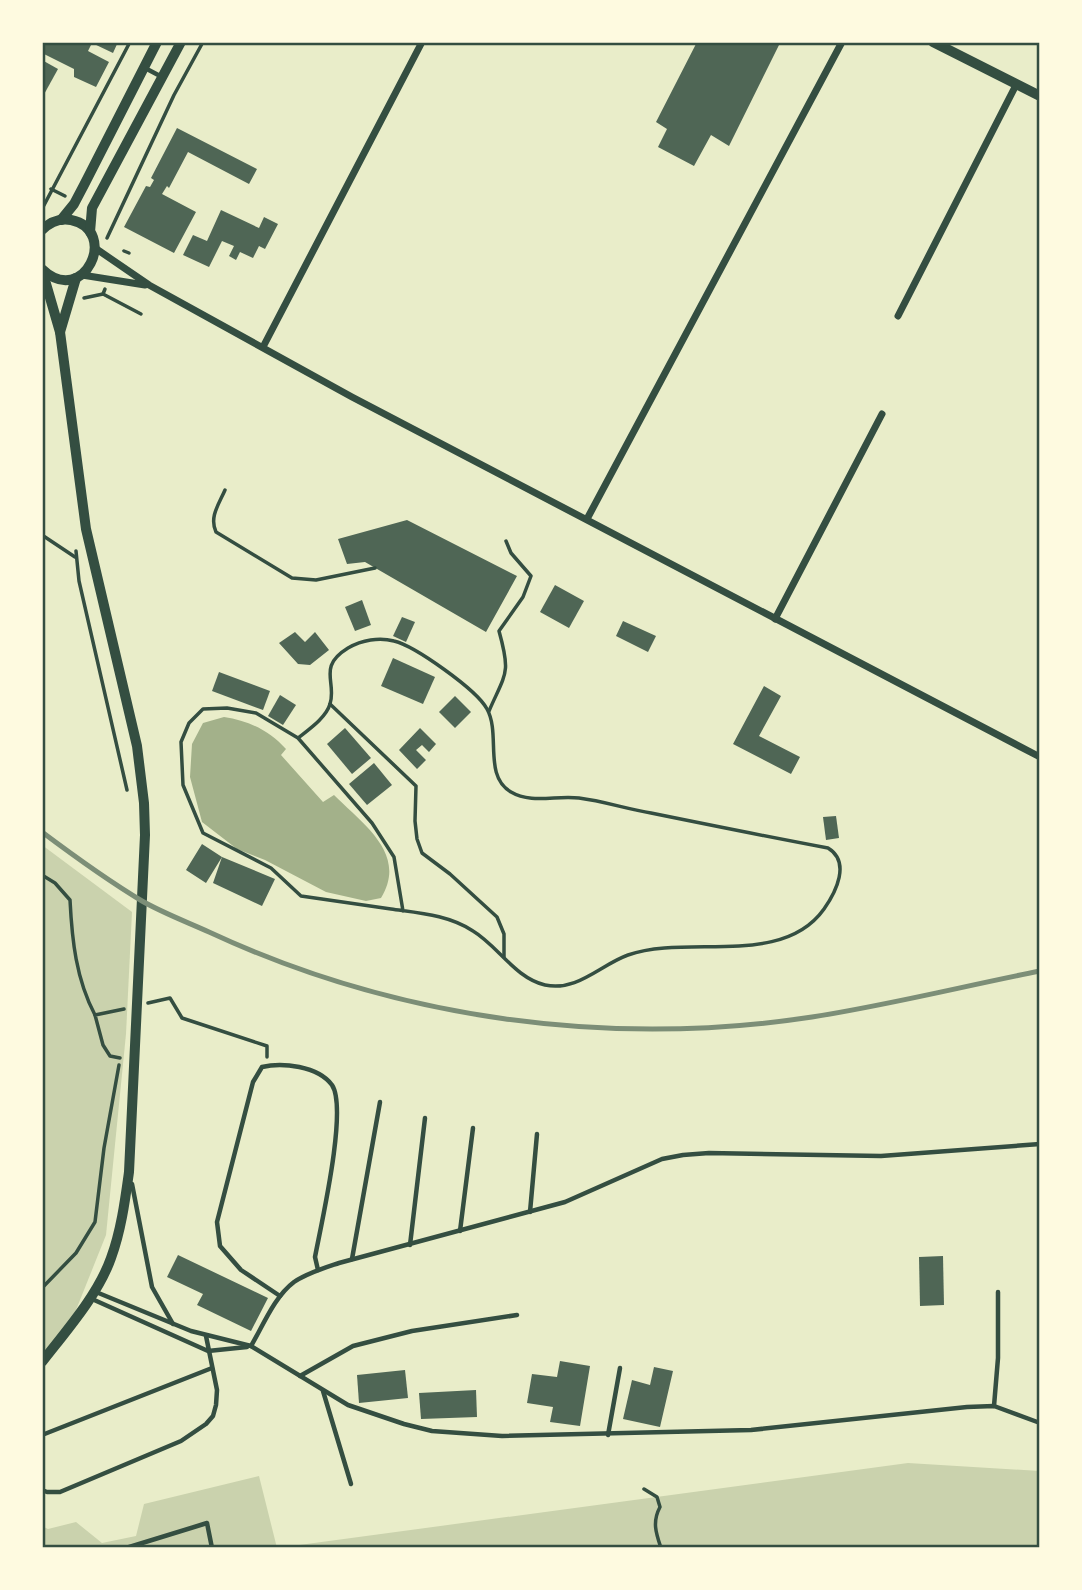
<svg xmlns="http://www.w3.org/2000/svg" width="1082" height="1590" viewBox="0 0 1082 1590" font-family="'Roboto Serif',serif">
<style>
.green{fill:#cad2ad}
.water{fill:#a3b18a}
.building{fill:#4f6655}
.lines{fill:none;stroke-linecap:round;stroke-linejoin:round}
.path{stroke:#344e41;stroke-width:3.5}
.service{stroke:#344e41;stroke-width:4.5}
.minor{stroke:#344e41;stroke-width:7}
.tertiary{stroke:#344e41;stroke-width:10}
.rail{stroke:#7c8e77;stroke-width:5}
.neatline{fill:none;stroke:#344e41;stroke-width:2.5}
</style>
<rect width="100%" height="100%" fill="#e9edc9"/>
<g class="green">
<path d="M42,845L132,912L126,1034L106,1235L62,1345L42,1360Z"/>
<path d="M908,1463L1040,1471V1548H42V1526L48,1529L76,1522L102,1543L136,1536L144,1504L259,1476L277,1548Z"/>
</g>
<path class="water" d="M224,717C249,721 269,730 286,749L281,755L323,802L334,795C363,824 408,854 381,898L366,901L326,892L265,860L237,849L202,822L190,777L192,744L203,723Z"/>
<g class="building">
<path d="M42,42H118L113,53L92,43L88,51L109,62L96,87L74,77V69L42,53Z"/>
<path d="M697,42H773L779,45L729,146L711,135L694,166L658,147L667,129L656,122Z"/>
<path d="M42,60L58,69L42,98Z"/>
<path d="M177,128L257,169L249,184L188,152L169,188L167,186L162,194L196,212L174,253L124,227L146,186L150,187L154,180L151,178Z"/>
<path d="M221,210L259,228L264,217L278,224L265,249L259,246L253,258L240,252L236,260L229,256L234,246L222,241L209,267L183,255L193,235L207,241Z"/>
<path d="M407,520L517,576L486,632L365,562L347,564L338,539Z"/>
<path d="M555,585L584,601L569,628L540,612Z"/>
<path d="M362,600L371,625L355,631L345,607Z"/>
<path d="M402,617L415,622L406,642L393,636Z"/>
<path d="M623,621L656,636L648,652L616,636Z"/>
<path d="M295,632L305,642L315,632L329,650L310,665L298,664L279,643Z"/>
<path d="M393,658L435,677L423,704L381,686Z"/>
<path d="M219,672L270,691L263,710L212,691Z"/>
<path d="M764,686L781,696L759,736L800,757L791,774L733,744Z"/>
<path d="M280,695L296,705L283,725L268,716Z"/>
<path d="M455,696L471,712L455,728L439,712Z"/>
<path d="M345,728L371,758L352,774L327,744Z"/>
<path d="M420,728L436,744L429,752L422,745L416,750L426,760L417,769L399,750Z"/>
<path d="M374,763L392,785L367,805L349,784Z"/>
<path d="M836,816L839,838L826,840L823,817Z"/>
<path d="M202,844L222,857L275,879L262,906L213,883L222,857L206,883L186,870Z"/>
<path d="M178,1255L268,1298L251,1331L197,1305L203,1294L167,1277Z"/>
<path d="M943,1256L944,1305L920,1306L919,1257Z"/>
<path d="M560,1361L590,1366L580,1426L550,1422L553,1407L527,1403L532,1374L557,1377Z"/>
<path d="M654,1367L673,1371L660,1427L623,1419L632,1380L650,1385Z"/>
<path d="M405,1370L408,1398L359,1403L357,1375Z"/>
<path d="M476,1390L477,1417L421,1419L419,1393Z"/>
</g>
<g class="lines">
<g class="path">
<path d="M51,189L65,196"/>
<path d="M42,209L130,42"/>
<path d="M107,238L174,95L203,42"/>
<path d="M124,251L129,253"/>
<path d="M105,289L103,294L141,314"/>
<path d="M84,298L103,294"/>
<path d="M225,490C219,504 209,517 216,532L292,578L316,580L375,568"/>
<path d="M42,535L75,557"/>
<path d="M76,551L79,581L127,790"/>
<path d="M330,704L416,786L415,821L417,839L422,853L450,874L497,917L504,934V957"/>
<path d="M489,711C506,672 511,674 499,631L523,597L531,576L511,553L506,541"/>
<path d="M298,738C308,730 326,718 330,704C337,682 317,667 348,648C362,640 379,637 394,641C415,646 477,690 487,709C501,734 483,776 511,792C531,804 557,795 579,798C603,801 627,809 651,813C710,825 769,837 828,848C851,862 836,892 824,909C782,968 688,934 628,955C600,965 577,992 545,985C515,978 498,946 473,931C449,915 419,913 391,909L301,896L271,868L203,833L183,785L181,742L189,723L203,709L227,708L256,713L298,738L372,823L394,857L403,911"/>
<path d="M42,875L55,883L70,900C72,940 76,979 95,1015"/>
<path d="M148,1003L170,998L182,1018L267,1046V1057"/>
<path d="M120,1058L110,1056L103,1045L95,1015L124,1009"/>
<path d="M42,1288L76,1253L95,1222L104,1148L119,1065"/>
<path d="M644,1489L657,1497L660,1507C652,1522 656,1533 661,1548"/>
</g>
<g class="service">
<path d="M145,68L162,77"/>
<path d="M132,1184L152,1287L173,1324"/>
<path d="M530,1212L537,1134"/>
<path d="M460,1231L473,1128"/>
<path d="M410,1245L425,1118"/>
<path d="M352,1259L380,1102"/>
<path d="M96,1292L191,1331L251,1346L348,1405L404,1424L432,1431L502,1436L751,1430L967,1407L994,1406L1040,1423"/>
<path d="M280,1296L241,1270L220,1246L217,1222L253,1082L262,1067C282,1062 318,1066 332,1085C348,1109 321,1225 315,1257L318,1270"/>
<path d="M92,1299L208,1351L247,1347"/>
<path d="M251,1346C263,1326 274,1297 294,1282C307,1273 324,1268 339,1263L565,1202L662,1159L683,1155L709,1153L881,1156L1040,1144"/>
<path d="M300,1376L353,1346L412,1331L517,1315"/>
<path d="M323,1391L351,1484"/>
<path d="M994,1406L998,1358V1292"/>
<path d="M42,1435L212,1368"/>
<path d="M608,1435L620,1368"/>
<path d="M42,1490L47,1492H60L181,1441L206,1424L213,1416L216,1405L217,1390L206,1336"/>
<path d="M126,1548L207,1523L212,1548"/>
</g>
<g class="minor">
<path d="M95,248L149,285L352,397L1040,757"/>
<path d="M82,275L145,285"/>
<path d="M898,316L1016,85"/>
<path d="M263,347L422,42"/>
<path d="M587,519L842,42"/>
<path d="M775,619L882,414"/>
</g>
<g class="tertiary">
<path d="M933,42L1040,96"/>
<path d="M61,220L74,204L84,185L157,42"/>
<path d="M42,230C50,222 60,218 71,220C120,230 84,309 42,269"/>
<path d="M90,232L92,208L181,42"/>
<path d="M42,270L60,332L86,529L137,746L144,803L145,835L129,1172C125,1201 121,1231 111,1258C98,1295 66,1331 42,1362"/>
<path d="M60,332L76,278"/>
</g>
<path class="rail" d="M42,832C74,856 107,880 142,901C163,913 187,922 209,932C396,1019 608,1048 812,1017C889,1005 964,986 1040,971"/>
</g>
<rect width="1082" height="1590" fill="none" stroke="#fefae0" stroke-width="88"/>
<rect x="44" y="44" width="994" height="1502" class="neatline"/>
</svg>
